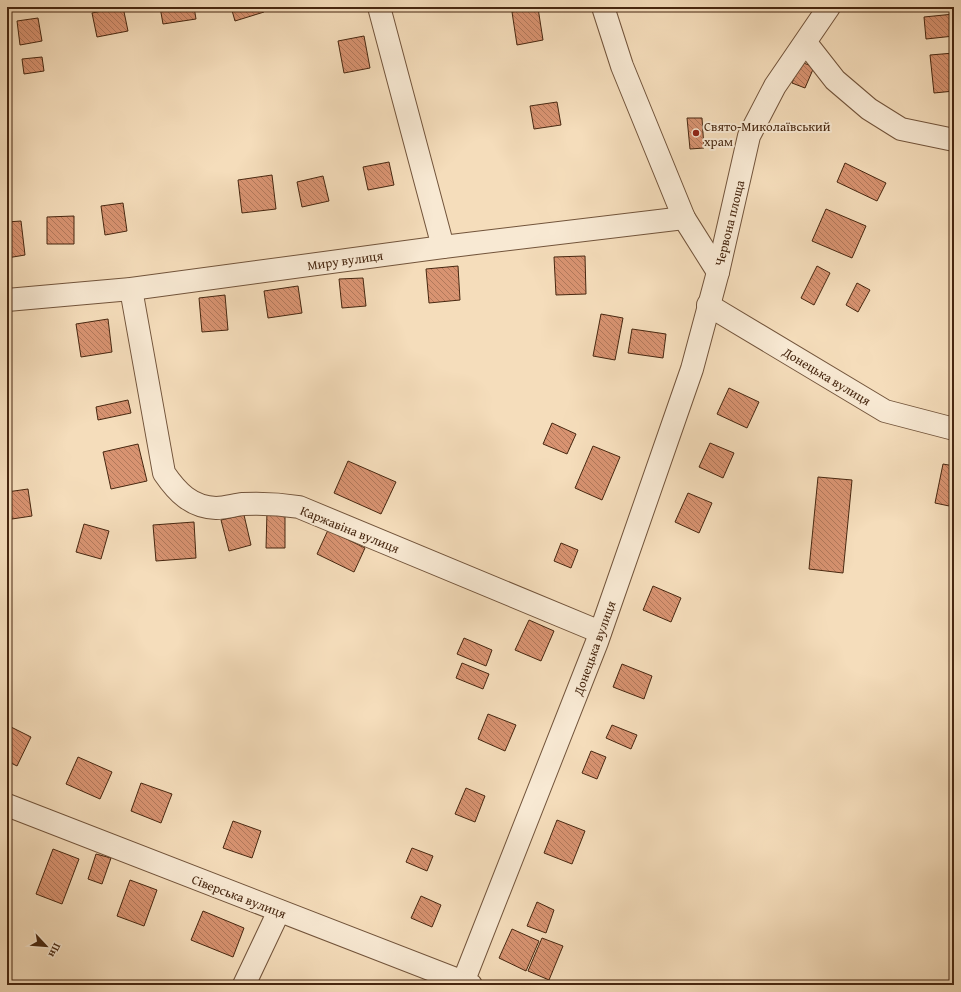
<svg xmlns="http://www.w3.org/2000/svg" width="961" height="992" viewBox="0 0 961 992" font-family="'Gentium Book Plus',serif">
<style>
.building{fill:url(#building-back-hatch);stroke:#472710}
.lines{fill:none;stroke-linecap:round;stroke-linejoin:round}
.minor-casing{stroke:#72543b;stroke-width:24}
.minor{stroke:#f8e9d3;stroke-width:22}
.poi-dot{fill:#8f2418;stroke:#f8e9d3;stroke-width:1.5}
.labels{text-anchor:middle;stroke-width:4;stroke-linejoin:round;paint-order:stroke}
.poi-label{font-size:13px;fill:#472710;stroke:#f8e9d3;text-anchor:start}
.street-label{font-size:13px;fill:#472710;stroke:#f8e9d3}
</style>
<defs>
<pattern id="building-back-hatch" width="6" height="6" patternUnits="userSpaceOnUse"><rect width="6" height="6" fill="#d89371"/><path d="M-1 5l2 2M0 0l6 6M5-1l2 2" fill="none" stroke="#b1785b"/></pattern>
</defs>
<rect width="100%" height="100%" fill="#f5ddbb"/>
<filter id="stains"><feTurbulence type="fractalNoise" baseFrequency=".005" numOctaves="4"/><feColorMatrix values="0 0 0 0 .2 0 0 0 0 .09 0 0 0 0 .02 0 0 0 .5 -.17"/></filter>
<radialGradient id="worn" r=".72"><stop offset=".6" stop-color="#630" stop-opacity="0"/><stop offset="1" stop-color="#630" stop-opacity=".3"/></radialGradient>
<g class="building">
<path d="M123,7L128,31L97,37L92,13Z"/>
<path d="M160,7H194L196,19L163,24Z"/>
<path d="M231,7H263L264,12L235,21Z"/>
<path d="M538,8L543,40L517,45L512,12Z"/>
<path d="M954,14V36L926,39L924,17Z"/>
<path d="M38,18L42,41L20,45L17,21Z"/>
<path d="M364,36L370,68L344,73L338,41Z"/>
<path d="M954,53V91L934,93L930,55Z"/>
<path d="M42,57L44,71L24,74L22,59Z"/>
<path d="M801,62L814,67L805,88L792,83Z"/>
<path d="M557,102L561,125L534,129L530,106Z"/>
<path d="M687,118H702L704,148L690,149Z"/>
<path d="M389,162L394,185L368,190L363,167Z"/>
<path d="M845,163L886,183L877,201L837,182Z"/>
<path d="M272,175L276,209L242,213L238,180Z"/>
<path d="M323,176L329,201L302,207L297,182Z"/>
<path d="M123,203L127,231L105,235L101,206Z"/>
<path d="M826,209L866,226L852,258L812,241Z"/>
<path d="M74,216V244H47V217Z"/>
<path d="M21,221L25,255L7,258V222Z"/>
<path d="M585,256L586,294L556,295L554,257Z"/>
<path d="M458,266L460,300L429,303L426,269Z"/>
<path d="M817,266L830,273L814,305L801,298Z"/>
<path d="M363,278L366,306L342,308L339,279Z"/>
<path d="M857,283L870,290L858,312L846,305Z"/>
<path d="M298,286L302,313L268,318L264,291Z"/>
<path d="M225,295L228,330L202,332L199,298Z"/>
<path d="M601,314L623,318L615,360L593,356Z"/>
<path d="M108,319L112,352L81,357L76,324Z"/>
<path d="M632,329L666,334L663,358L628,353Z"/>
<path d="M729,388L759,402L747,428L717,414Z"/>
<path d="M128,400L131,413L98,420L96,407Z"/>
<path d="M552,423L576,434L567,454L543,444Z"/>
<path d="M710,443L734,453L723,478L699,467Z"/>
<path d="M138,444L147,481L111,489L103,452Z"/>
<path d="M593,446L620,457L602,500L575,488Z"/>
<path d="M348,461L396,482L381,514L334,493Z"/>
<path d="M943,464L954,466V507L935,503Z"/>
<path d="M818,477L852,480L843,573L809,569Z"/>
<path d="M28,489L32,516L12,519L7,492Z"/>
<path d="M688,493L712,503L699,533L675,522Z"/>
<path d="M267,511H285V548H266Z"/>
<path d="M244,515L251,545L229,551L221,520Z"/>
<path d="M194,522L196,558L156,561L153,525Z"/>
<path d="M84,524L109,531L101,559L76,552Z"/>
<path d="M328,530L365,548L354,572L317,554Z"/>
<path d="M561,543L578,550L571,568L554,561Z"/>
<path d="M653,586L681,598L671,622L643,610Z"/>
<path d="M529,620L554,631L541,661L515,650Z"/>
<path d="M464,638L492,650L486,666L457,654Z"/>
<path d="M462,663L489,674L483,689L456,678Z"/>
<path d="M622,664L652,676L644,699L613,687Z"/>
<path d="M488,714L516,725L505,751L478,739Z"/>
<path d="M7,725L31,737L17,766L7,761Z"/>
<path d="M612,725L637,735L631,749L606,738Z"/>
<path d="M591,751L606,757L597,779L582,773Z"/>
<path d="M78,757L112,772L100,799L66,784Z"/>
<path d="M141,783L172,794L161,823L131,811Z"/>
<path d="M466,788L485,796L475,822L455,814Z"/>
<path d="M557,820L585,831L572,864L544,853Z"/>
<path d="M233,821L261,831L252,858L223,848Z"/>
<path d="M412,848L433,856L427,871L406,862Z"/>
<path d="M53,849L79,859L62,904L36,894Z"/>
<path d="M96,854L111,858L102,884L88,879Z"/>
<path d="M130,880L157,890L144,926L117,916Z"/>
<path d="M421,896L441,905L432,927L411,918Z"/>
<path d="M537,902L554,910L546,933L527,926Z"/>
<path d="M203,911L244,928L233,957L191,940Z"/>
<path d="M512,929L539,941L526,971L499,958Z"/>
<path d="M542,938L563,946L549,980L528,971Z"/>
</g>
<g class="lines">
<defs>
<g id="minor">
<path d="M379,7L443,247"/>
<path d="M603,7L622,66L684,218L718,272"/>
<path d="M806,43L835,80L869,109L901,129L954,140"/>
<path d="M131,289L164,473C177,492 191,507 216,508C225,508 234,505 243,504C262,503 280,504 299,507L600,632"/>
<path d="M7,300L131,289L443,247L684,218"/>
<path d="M708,305L885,411L954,429"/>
<path d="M7,805L471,985"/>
<path d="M244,985L279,911"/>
<path d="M462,985L597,642L692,369L718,272L749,136L775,86L829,7"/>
</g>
</defs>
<use href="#minor" class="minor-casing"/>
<use href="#minor" class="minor"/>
</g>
<circle class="poi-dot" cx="696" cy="133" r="4"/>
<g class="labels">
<g class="poi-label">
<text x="704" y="131">Свято-Миколаївський<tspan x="704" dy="15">храм</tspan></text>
</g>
<g class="street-label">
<text transform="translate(729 223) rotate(-76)" y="5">Червона площа</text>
<text transform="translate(345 260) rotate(-8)" y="5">Миру вулиця</text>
<text transform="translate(827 376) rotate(31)" y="5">Донецька вулиця</text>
<text transform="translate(350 529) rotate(22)" y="5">Каржавіна вулиця</text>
<text transform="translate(594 648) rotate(-70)" y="5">Донецька вулиця</text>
<text transform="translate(239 896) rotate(21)" y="5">Сіверська вулиця</text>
</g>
</g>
<rect width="961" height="992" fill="none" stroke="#f5ddbb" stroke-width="24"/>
<rect x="8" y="8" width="945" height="976" fill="none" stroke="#472710" stroke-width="2"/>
<rect x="12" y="12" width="937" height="968" fill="none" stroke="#472710"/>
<g transform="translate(46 946) rotate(116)" stroke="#f8e9d3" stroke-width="3" paint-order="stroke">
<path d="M0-3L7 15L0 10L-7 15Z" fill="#472710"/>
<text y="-6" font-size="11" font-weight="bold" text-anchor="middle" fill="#472710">Пн</text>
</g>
<rect width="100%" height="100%" filter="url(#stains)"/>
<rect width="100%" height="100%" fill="url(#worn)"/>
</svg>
